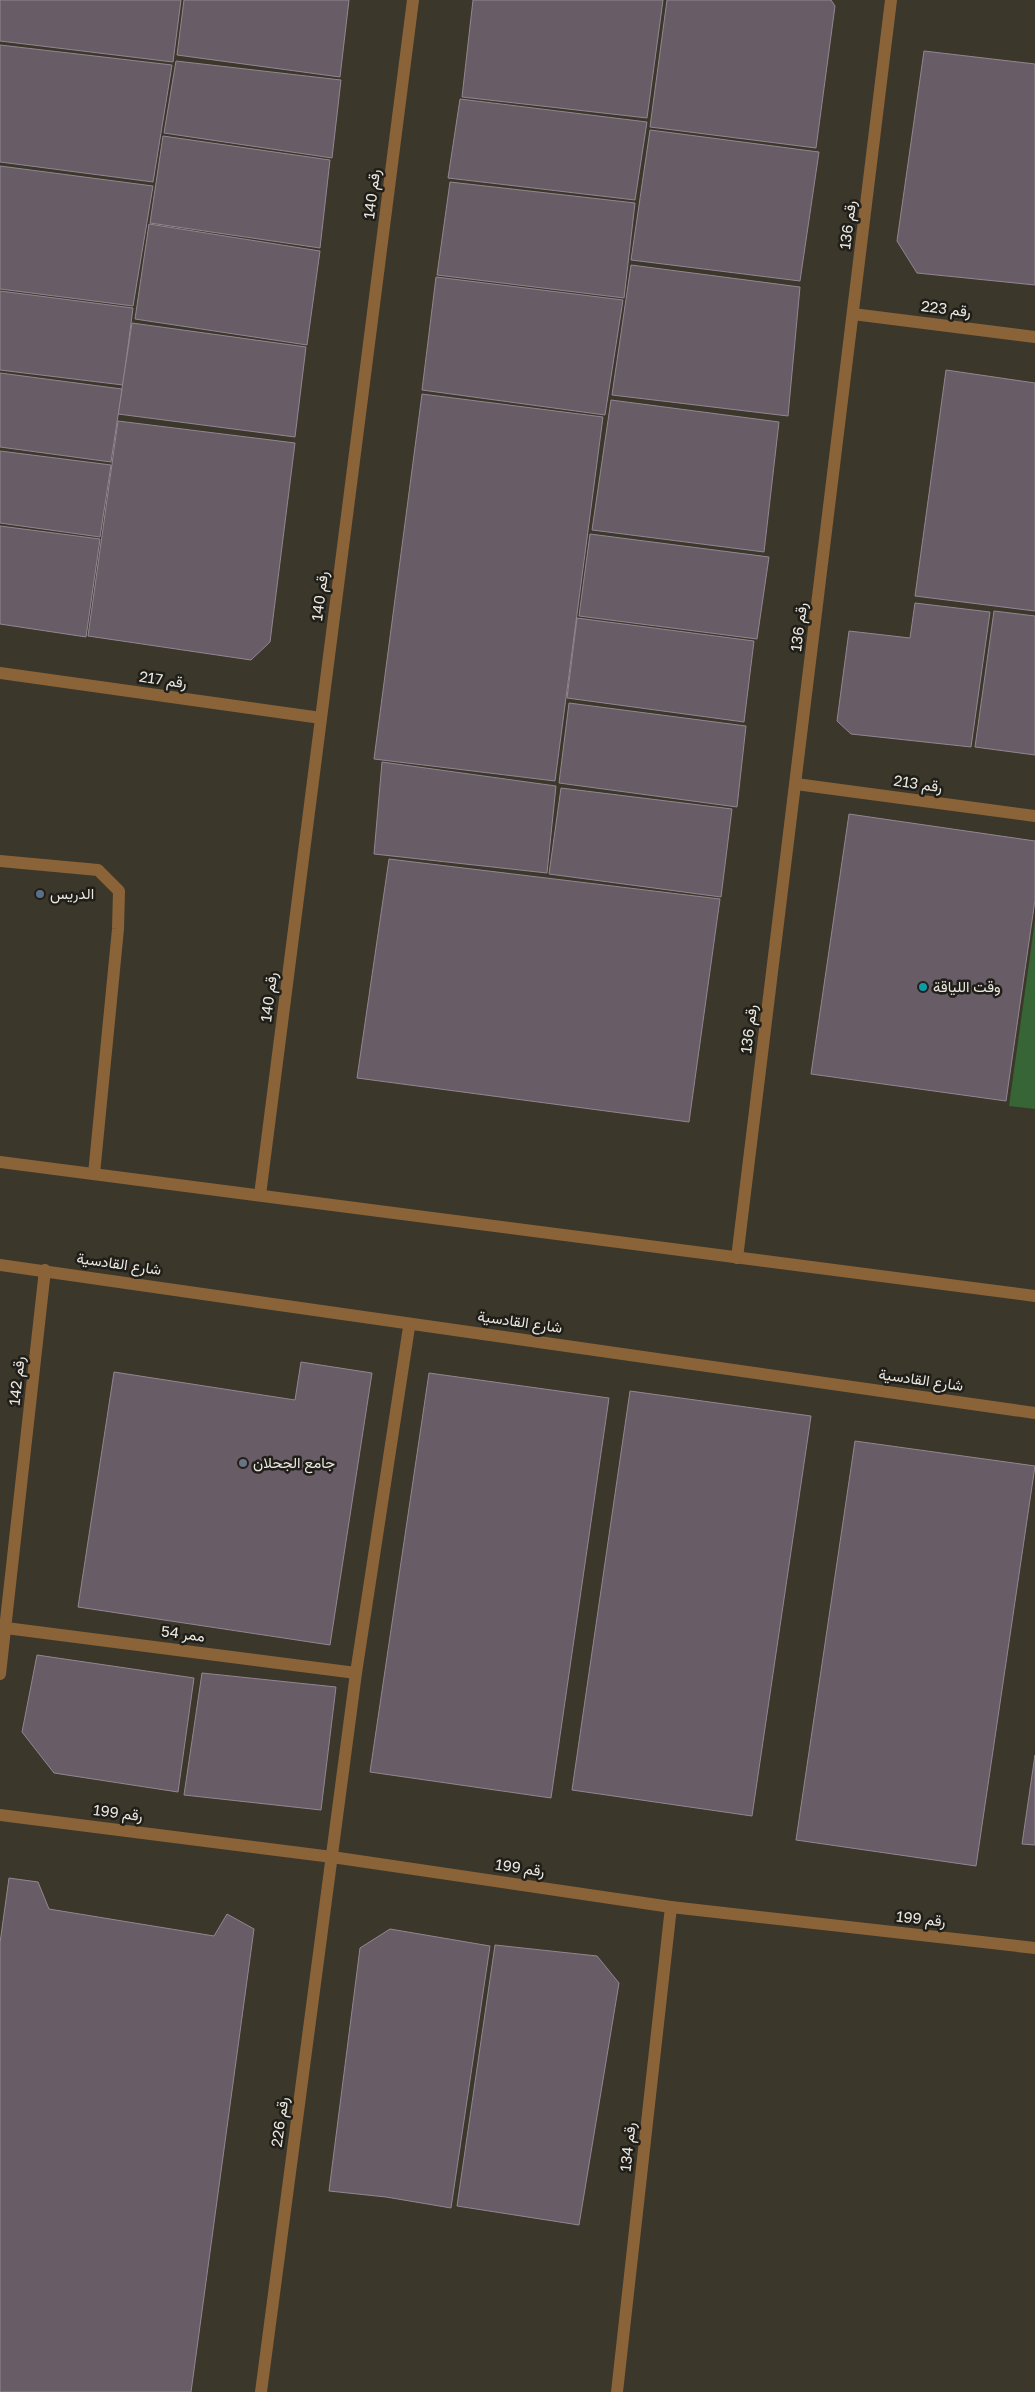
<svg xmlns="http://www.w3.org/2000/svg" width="1035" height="2392" viewBox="0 0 1035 2392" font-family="'Golos Text',Vazirmatn,sans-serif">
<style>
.green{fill:#376536}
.building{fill:#685d67;stroke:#928692}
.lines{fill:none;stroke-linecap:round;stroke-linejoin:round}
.minor{stroke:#8b6339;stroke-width:12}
.service-dot{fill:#5c6f8a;stroke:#201e19;stroke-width:2}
.culture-dot{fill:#0f9aa8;stroke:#201e19;stroke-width:2}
.worship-dot{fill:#6b7280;stroke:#201e19;stroke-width:2}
.labels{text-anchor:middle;stroke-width:5;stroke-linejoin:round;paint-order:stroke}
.street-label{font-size:15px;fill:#eae8e0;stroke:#201e19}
.poi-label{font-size:15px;fill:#eae8e0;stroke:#201e19;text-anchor:start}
</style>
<rect width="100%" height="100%" fill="#3b372a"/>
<path class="green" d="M1035,920V1109L1009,1106Z"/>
<g class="building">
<path d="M0,0H181L173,62L0,41Z"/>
<path d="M184,0H349L340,77L177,55Z"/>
<path d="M473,0H663L647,118L462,97Z"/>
<path d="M667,0H831L835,6L816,148L650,127Z"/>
<path d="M0,45L172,65L153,182L0,162Z"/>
<path d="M924,51L1035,64V285L917,273L897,241Z"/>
<path d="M176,61L341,80L332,158L164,133Z"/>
<path d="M460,99L647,122L635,200L448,178Z"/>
<path d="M650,130L819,152L800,281L631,260Z"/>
<path d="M163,136L330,160L320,248L150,223Z"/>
<path d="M0,166L153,186L133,306L0,289Z"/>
<path d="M450,182L635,203L624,298L437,275Z"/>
<path d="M149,224L320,251L307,345L135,319Z"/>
<path d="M631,265L800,287L788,416L612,395Z"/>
<path d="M436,277L623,300L605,415L422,390Z"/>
<path d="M0,291L133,308L123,385L0,370Z"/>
<path d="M132,323L306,347L295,437L118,414Z"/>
<path d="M946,370L1035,383V611L915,596Z"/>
<path d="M0,373L122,389L111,462L0,447Z"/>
<path d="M422,394L603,417L555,781L374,759Z"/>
<path d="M611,400L779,422L764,552L592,530Z"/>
<path d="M118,421L295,443L270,642L251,660L88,636Z"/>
<path d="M0,451L111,465L100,537L0,523Z"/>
<path d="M0,526L100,539L86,637L0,624Z"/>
<path d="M590,534L769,557L757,639L579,616Z"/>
<path d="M915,603L990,612L971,747L851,734L837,721L849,631L910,638Z"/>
<path d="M994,611L1035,616V755L975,747Z"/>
<path d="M577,618L754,641L744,722L567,698Z"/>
<path d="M569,703L746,726L737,807L559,783Z"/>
<path d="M382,762L556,786L547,873L374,854Z"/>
<path d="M561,788L732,809L721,897L549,874Z"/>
<path d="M849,814L1035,841V900L1006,1101L811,1074Z"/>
<path d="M389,859L720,899L689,1122L357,1078Z"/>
<path d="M301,1362L372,1373L330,1645L78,1607L114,1372L295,1400Z"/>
<path d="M429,1373L609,1398L551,1798L370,1772Z"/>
<path d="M630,1391L811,1416L752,1816L572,1790Z"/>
<path d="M855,1441L1035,1466L976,1866L796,1840Z"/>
<path d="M37,1655L194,1678L178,1792L54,1773L22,1732Z"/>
<path d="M202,1673L336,1687L321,1810L184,1795Z"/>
<path d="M1035,1755V1845L1022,1844Z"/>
<path d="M9,1878L38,1882L49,1909L214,1936L227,1914L254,1929L191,2392H0V1943Z"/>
<path d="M390,1929L490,1946L451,2208L386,2197L329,2191L360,1948Z"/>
<path d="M495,1945L597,1956L619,1983L579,2225L457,2206Z"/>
</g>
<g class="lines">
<g class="minor">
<path d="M853,314L1035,337"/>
<path d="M0,673L321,718"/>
<path d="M796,784L1035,816"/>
<path d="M0,861L98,870L119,891L118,929L94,1174"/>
<path d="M0,1162L1035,1296"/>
<path d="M260,1195L413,0"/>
<path d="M737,1258L891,0"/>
<path d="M0,1265L1035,1413"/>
<path d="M6,1628L356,1673"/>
<path d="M0,1674L45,1270"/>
<path d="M0,1815L332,1857L671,1907L1035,1948"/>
<path d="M261,2392L356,1673L409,1327"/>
<path d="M617,2392L671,1907"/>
</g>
</g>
<circle class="service-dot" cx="40" cy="894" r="5"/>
<circle class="culture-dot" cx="923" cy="987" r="5"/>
<circle class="worship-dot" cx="243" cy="1463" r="5"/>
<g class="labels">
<g class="street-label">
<text transform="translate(372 194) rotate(-83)" y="5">رقم 140</text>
<text transform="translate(848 225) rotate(-83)" y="5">رقم 136</text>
<text transform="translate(946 309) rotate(7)" y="5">رقم 223</text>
<text transform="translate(320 596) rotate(-83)" y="5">رقم 140</text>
<text transform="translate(799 627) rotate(-83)" y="5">رقم 136</text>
<text transform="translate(163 680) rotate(8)" y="5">رقم 217</text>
<text transform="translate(918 784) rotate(8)" y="5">رقم 213</text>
<text transform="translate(269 997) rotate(-83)" y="5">رقم 140</text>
<text transform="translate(749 1029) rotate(-83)" y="5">رقم 136</text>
<text transform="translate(119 1264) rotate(8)" y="5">شارع القادسية</text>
<text transform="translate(520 1322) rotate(8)" y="5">شارع القادسية</text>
<text transform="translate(921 1380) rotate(8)" y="5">شارع القادسية</text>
<text transform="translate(17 1381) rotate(-84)" y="5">رقم 142</text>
<text transform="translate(183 1634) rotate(7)" y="5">ممر 54</text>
<text transform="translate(118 1813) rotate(7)" y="5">رقم 199</text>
<text transform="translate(520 1868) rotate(8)" y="5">رقم 199</text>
<text transform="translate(921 1919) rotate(6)" y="5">رقم 199</text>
<text transform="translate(280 2122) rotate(-82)" y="5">رقم 226</text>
<text transform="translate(628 2147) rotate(-84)" y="5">رقم 134</text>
</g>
<g class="poi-label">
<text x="50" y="899">الدريس</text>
<text x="933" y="992">وقت اللياقة</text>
<text x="253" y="1468">جامع الجحلان</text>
</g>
</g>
</svg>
